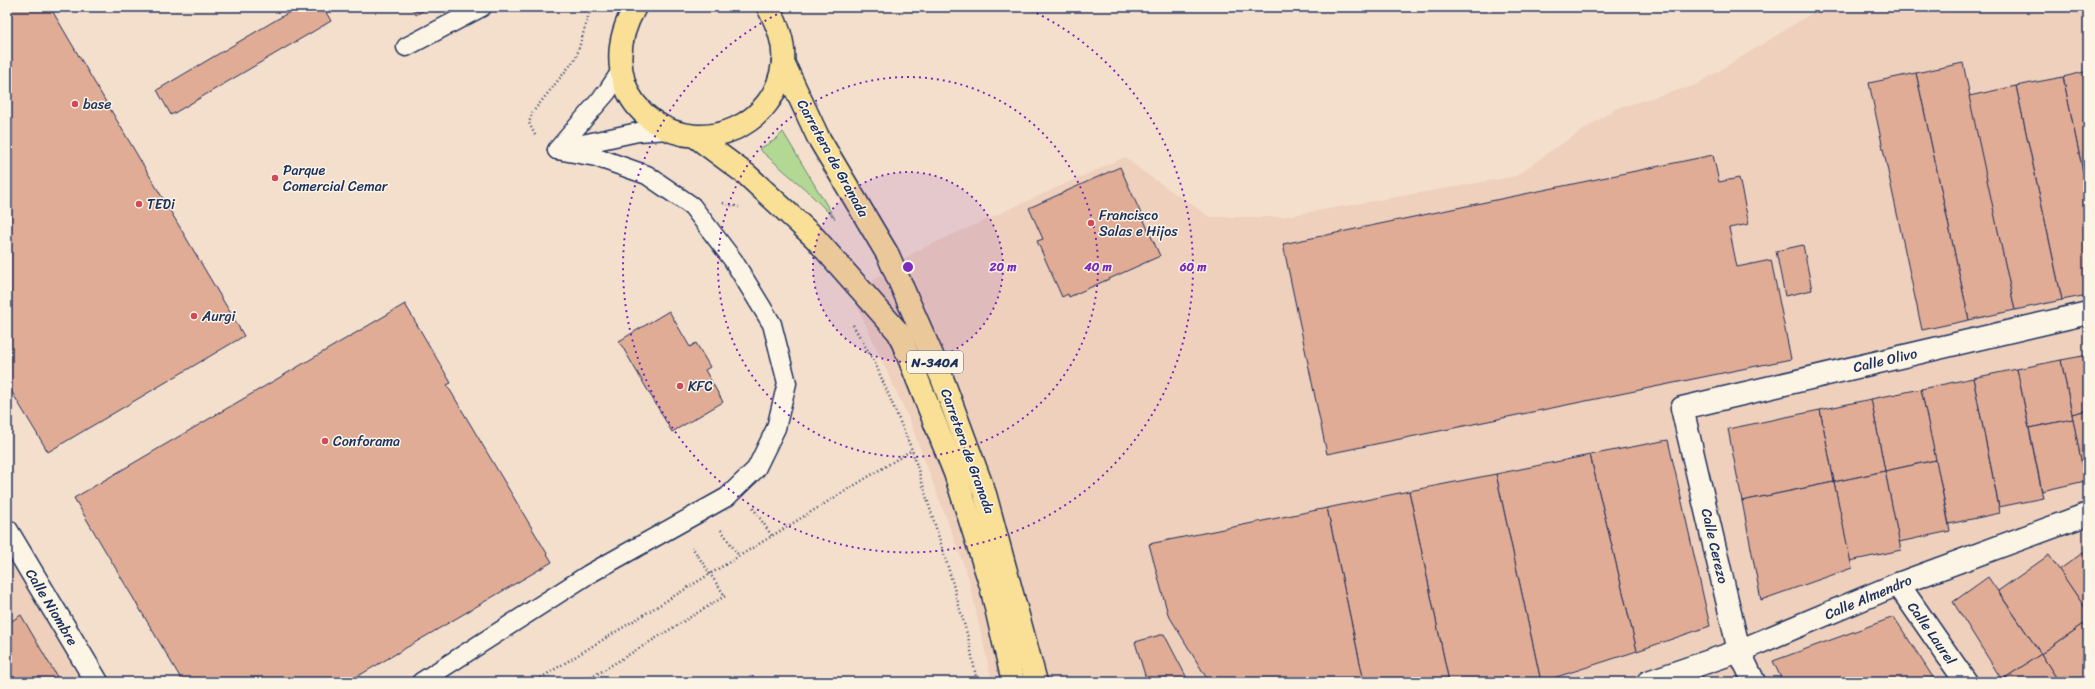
<svg xmlns="http://www.w3.org/2000/svg" width="2095" height="689" viewBox="0 0 2095 689" font-family="Sriracha,sans-serif">
<style>
.built{fill:#eed0bc}
.green{fill:#b3d894;stroke:#678479}
.building{fill:#e1ac95;stroke:#1b2f5e}
.lines{fill:none;stroke-linecap:round;stroke-linejoin:round}
.lane-casing{stroke:#1b2f5e;stroke-width:21}
.street-casing{stroke:#1b2f5e;stroke-width:25}
.highway-casing{stroke:#1b2f5e;stroke-width:25}
.path{stroke:#1b2f5e;stroke-width:2.5;stroke-dasharray:1 3;stroke-linecap:butt}
.lane{stroke:#fcf5e5;stroke-width:18}
.street{stroke:#fcf5e5;stroke-width:22}
.highway{stroke:#fadf96;stroke-width:22}
.ring{fill:none;stroke:#7b2cbf;stroke-width:2;stroke-dasharray:2 4}
.poi-dot{fill:#d1495b;stroke:#fcf5e5;stroke-width:1.5}
.labels{text-anchor:middle;stroke-width:3;stroke-linejoin:round;paint-order:stroke}
.shield{fill:#fcf5e5;stroke:#5e6a86;stroke-width:1}
.shield-label{font-size:13px;font-weight:bold;fill:#1b2f5e}
.poi-label{font-size:14px;fill:#1b2f5e;stroke:#fcf5e5;text-anchor:start}
.street-label{font-size:14px;fill:#1b2f5e;stroke:#fcf5e5}
.centre{fill:#7b2cbf;stroke:#fcf5e5;stroke-width:2}
.ring-label{font-size:12px;text-anchor:middle;font-weight:bold;fill:#7b2cbf;stroke:#fcf5e5;stroke-width:3;stroke-linejoin:round;paint-order:stroke}
</style>
<rect width="100%" height="100%" fill="#f4dfcd"/>
<filter id="ink" filterUnits="userSpaceOnUse"><feTurbulence type="fractalNoise" baseFrequency=".025" numOctaves="2"/><feDisplacementMap in="SourceGraphic" scale="8" xChannelSelector="R" yChannelSelector="G"/><feConvolveMatrix kernelMatrix="1 2 1 2 8 2 1 2 1" color-interpolation-filters="sRGB"/></filter>
<g filter="url(#ink)">
<g class="built">
<path d="M1822,7H2088V682H992L968,576L909,419L852,295L916,251L1125,157L1145,173L1210,217H1282L1516,176L1549,152L1617,108L1696,85Z"/>
<path d="M7,520L103,682H7Z"/>
</g>
<path class="green" d="M783,132L835,219L805,189L759,149L775,140Z"/>
<g class="building">
<path d="M7,7H50L244,336L48,452L7,384Z"/>
<path d="M298,7H323L331,21L171,115L157,90Z"/>
<path d="M411,7H429L416,15Z"/>
<path d="M1963,63L2015,310L1969,320L1916,73Z"/>
<path d="M2088,71V196L2063,77Z"/>
<path d="M1916,73L1969,320L1922,330L1869,83Z"/>
<path d="M2063,77L2088,196V295L2062,300L2016,86Z"/>
<path d="M2016,86L2062,300L2015,310L1969,96Z"/>
<path d="M1713,155L1719,182L1739,178L1749,224L1729,228L1737,267L1771,260L1791,359L1327,454L1283,244Z"/>
<path d="M1120,167L1160,256L1069,297L1068,294L1062,297L1037,241L1043,239L1029,208Z"/>
<path d="M1803,245L1812,290L1785,296L1776,251Z"/>
<path d="M405,304L451,383L447,385L552,562L348,682H183L74,498Z"/>
<path d="M669,311L690,347L696,343L710,367L705,370L723,402L672,432L619,341Z"/>
<path d="M2088,355V410L2072,414L2061,360Z"/>
<path d="M2061,360L2073,419L2029,428L2017,369Z"/>
<path d="M2017,369L2043,498L1999,507L1973,378Z"/>
<path d="M1973,378L2000,513L1949,524L1921,389Z"/>
<path d="M1921,389L1936,460L1885,471L1871,399Z"/>
<path d="M1871,399L1885,471L1834,482L1820,410Z"/>
<path d="M1820,410L1834,482L1742,501L1728,429Z"/>
<path d="M2088,410V476L2084,477L2072,414Z"/>
<path d="M2073,419L2085,481L2042,491L2029,428Z"/>
<path d="M1668,440L1710,626L1637,651L1590,455Z"/>
<path d="M1590,455L1637,651L1541,682L1496,474Z"/>
<path d="M1936,460L1950,531L1899,542L1885,471Z"/>
<path d="M1885,471L1901,550L1850,561L1834,482Z"/>
<path d="M1496,474L1541,682H1449L1409,491Z"/>
<path d="M1834,482L1852,568L1761,600L1742,501Z"/>
<path d="M1409,491L1449,682H1364L1327,508Z"/>
<path d="M1327,508L1364,682H1209L1168,614L1149,544Z"/>
<path d="M2088,549V612L2059,570Z"/>
<path d="M2049,555L2088,612V621L2041,654L1998,591Z"/>
<path d="M1988,577L2041,654L2002,680L1953,602Z"/>
<path d="M21,615L42,651L60,682H7V624Z"/>
<path d="M1894,617L1936,682H1783L1773,661Z"/>
<path d="M2088,621V682H2059L2041,654Z"/>
<path d="M1164,634L1189,682H1147L1135,642Z"/>
<path d="M2041,654L2059,682H2003L2002,680Z"/>
</g>
<g class="lines">
<defs>
<g id="lane">
<path d="M406,47L482,7"/>
<path d="M564,148L638,132L669,130"/>
<path d="M557,150L607,92L621,71"/>
<path d="M421,682L589,574L727,497L756,469L776,428L787,383L772,324L733,260L692,206L647,175L596,157L557,150"/>
</g>
<g id="street">
<path d="M7,531L97,682"/>
<path d="M1898,584L1966,682"/>
<path d="M1648,682L1739,651L1898,584L2088,514"/>
<path d="M1754,682L1739,651L1682,408L2088,313"/>
</g>
<g id="highway">
<path d="M635,7C621,31 616,55 624,82C629,98 639,111 653,121C704,157 777,125 783,62C785,42 777,24 768,7"/>
<path d="M783,62L818,137L888,255L942,378L985,494L1036,682"/>
<path d="M696,137L747,175L815,238L899,333L955,473L991,586L1013,682"/>
</g>
</defs>
<use href="#lane" class="lane-casing"/>
<use href="#street" class="street-casing"/>
<use href="#highway" class="highway-casing"/>
<g class="path">
<path d="M535,135L529,123L532,113L576,58L591,7"/>
<path d="M723,203L739,207"/>
<path d="M853,325L875,363L912,450L948,567L969,641L977,682"/>
<path d="M753,508L772,536"/>
<path d="M721,530L739,556"/>
<path d="M534,682L912,450"/>
<path d="M584,682L725,596L692,547"/>
</g>
<use href="#lane" class="lane"/>
<use href="#street" class="street"/>
<use href="#highway" class="highway"/>
</g>
</g>
<circle cx="908" cy="267" r="95" fill="#7b2cbf" fill-opacity=".12"/>
<g class="ring">
<circle cx="908" cy="267" r="95"/>
<circle cx="908" cy="267" r="190"/>
<path d="M1026 8A285 285 0 1 1 790 8"/>
</g>
<g class="poi-dot">
<circle cx="75" cy="104" r="4"/>
<circle cx="275" cy="178" r="4"/>
<circle cx="139" cy="204" r="4"/>
<circle cx="1091" cy="223" r="4"/>
<circle cx="194" cy="316" r="4"/>
<circle cx="680" cy="386" r="4"/>
<circle cx="325" cy="441" r="4"/>
</g>
<g class="labels">
<rect class="shield" x="907" y="351" width="56" height="22" rx="3"/>
<g class="shield-label">
<text x="935" y="367">N-340A</text>
</g>
<g class="poi-label">
<text x="83" y="109">base</text>
<text x="283" y="175">Parque<tspan x="283" dy="16">Comercial Cemar</tspan></text>
<text x="147" y="209">TEDi</text>
<text x="1099" y="220">Francisco<tspan x="1099" dy="16">Salas e Hijos</tspan></text>
<text x="202" y="321">Aurgi</text>
<text x="688" y="391">KFC</text>
<text x="333" y="446">Conforama</text>
</g>
<g class="street-label">
<text transform="translate(833 158) rotate(61)" y="5">Carretera de Granada</text>
<text transform="translate(1885 360) rotate(-13)" y="5">Calle Olivo</text>
<text transform="translate(968 451) rotate(70)" y="5">Carretera de Granada</text>
<text transform="translate(1715 546) rotate(77)" y="5">Calle Cerezo</text>
<text transform="translate(1868 597) rotate(-23)" y="5">Calle Almendro</text>
<text transform="translate(52 607) rotate(59)" y="5">Calle Niombre</text>
<text transform="translate(1932 633) rotate(55)" y="5">Calle Laurel</text>
</g>
</g>
<circle cx="908" cy="267" r="6" class="centre"/>
<g class="ring-label">
<text x="1003" y="271">20 m</text>
<text x="1098" y="271">40 m</text>
<text x="1193" y="271">60 m</text>
</g>
<rect width="2095" height="689" fill="none" stroke="#fcf5e5" stroke-width="24"/>
<rect x="12" y="12" width="2071" height="665" fill="none" stroke="#1b2f5e" stroke-width="1.5" filter="url(#ink)"/>
</svg>
